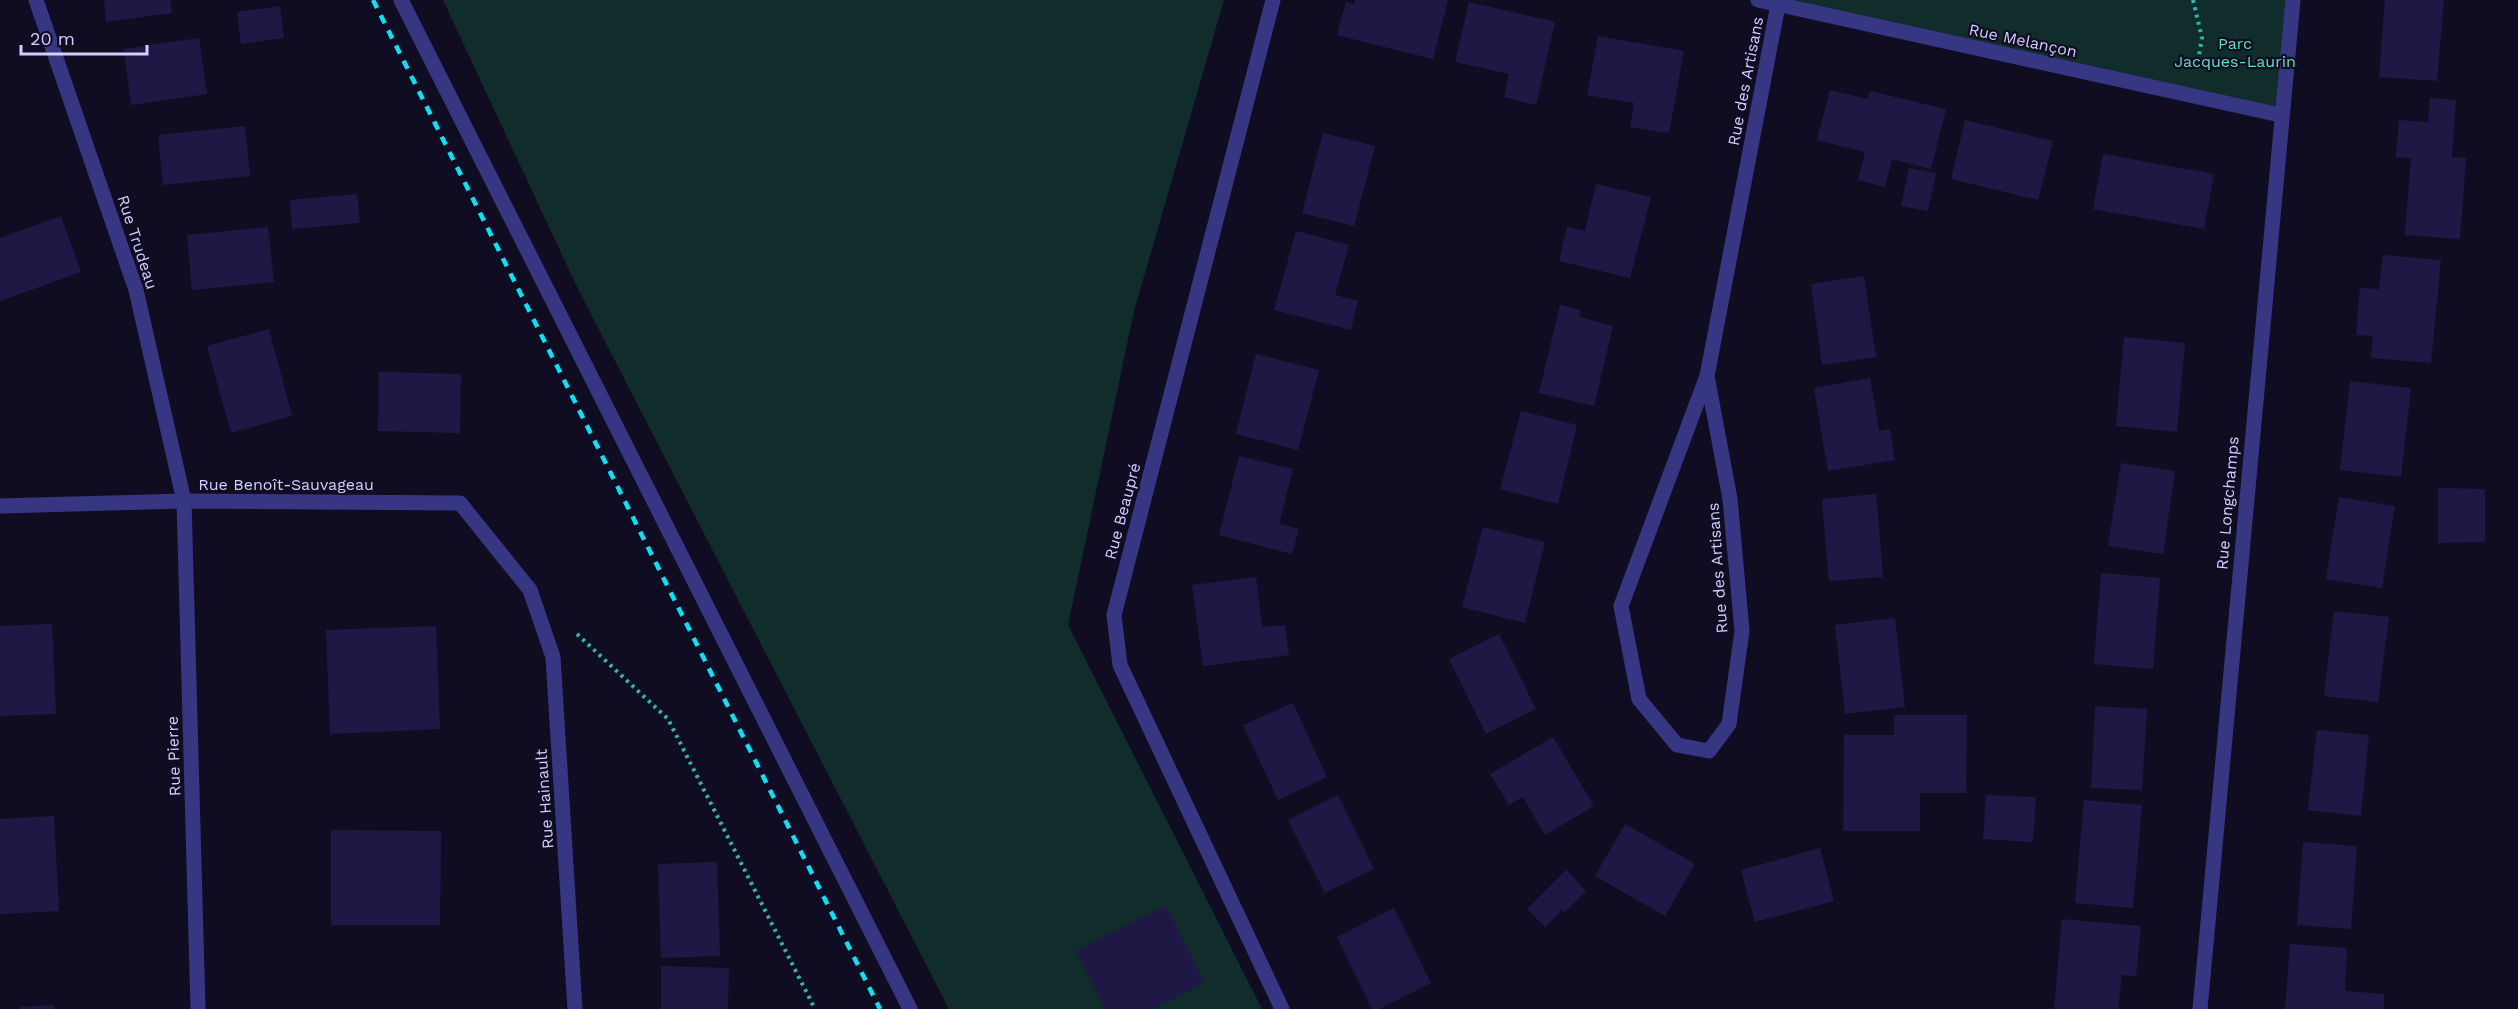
<svg xmlns="http://www.w3.org/2000/svg" width="2518" height="1009" viewBox="0 0 2518 1009" font-family="'Work Sans',sans-serif">
<style>
.green{fill:#102d2b}
.building{fill:#201844}
.lines{fill:none;stroke-linecap:round;stroke-linejoin:round}
.path{stroke:#2ab8ac;stroke-width:4;stroke-dasharray:3 4.5;stroke-linecap:butt}
.lane{stroke:#373683;stroke-width:15}
.street{stroke:#373683;stroke-width:15}
.rail{stroke:#00e6f9;stroke-width:4.5;stroke-dasharray:9 8;stroke-linecap:butt}
.labels{text-anchor:middle;stroke-width:4.5;stroke-linejoin:round;paint-order:stroke}
.street-label{font-size:16px;fill:#d3ceff;stroke:#100d23}
.park-label{font-size:16px;fill:#56e3bd;stroke:#100d23}
</style>
<rect width="100%" height="100%" fill="#100d23"/>
<g class="green">
<path d="M443,0H1224L1134,311L1068,625L1262,1009H949L577,287Z"/>
<path d="M1759,0H2293L2280,115Z"/>
</g>
<g class="building">
<path d="M104,0H170L172,13L106,22Z"/>
<path d="M1355,0H1448L1433,59L1337,35L1346,2L1354,4Z"/>
<path d="M2385,0H2444L2437,81L2379,77Z"/>
<path d="M1469,2L1555,22L1536,105L1504,97L1509,74L1455,62Z"/>
<path d="M280,6L284,38L241,44L237,12Z"/>
<path d="M1598,36L1684,51L1669,133L1630,127L1634,103L1587,95Z"/>
<path d="M199,38L207,94L131,105L124,49Z"/>
<path d="M1830,90L1868,99L1870,91L1946,109L1931,169L1892,159L1885,187L1858,180L1865,152L1817,140Z"/>
<path d="M2430,98L2456,100L2452,157L2466,158L2460,239L2405,235L2411,158L2396,157L2399,120L2428,122Z"/>
<path d="M1965,120L2053,141L2038,200L1951,179Z"/>
<path d="M245,126L250,176L163,185L158,135Z"/>
<path d="M1323,133L1375,146L1354,226L1302,213Z"/>
<path d="M2103,154L2214,174L2204,229L2093,209Z"/>
<path d="M1909,168L1936,173L1928,211L1901,206Z"/>
<path d="M1596,184L1651,197L1630,278L1559,261L1567,227L1585,231Z"/>
<path d="M357,194L360,223L292,229L290,200Z"/>
<path d="M61,216L81,272L0,301V238Z"/>
<path d="M268,227L274,282L192,290L187,235Z"/>
<path d="M1296,231L1349,245L1335,295L1358,301L1351,330L1274,310Z"/>
<path d="M2383,255L2441,260L2431,363L2371,358L2373,336L2356,335L2360,288L2379,289Z"/>
<path d="M1864,276L1876,357L1822,365L1811,284Z"/>
<path d="M1560,305L1581,310L1579,317L1613,326L1594,406L1539,393Z"/>
<path d="M269,329L292,416L231,433L207,346Z"/>
<path d="M2124,337L2185,343L2177,432L2116,426Z"/>
<path d="M1256,354L1319,370L1298,450L1236,434Z"/>
<path d="M379,372L461,374L460,433L378,431Z"/>
<path d="M1870,378L1879,431L1890,429L1895,460L1828,471L1814,388Z"/>
<path d="M2350,381L2411,388L2401,477L2340,470Z"/>
<path d="M1521,411L1577,425L1558,504L1500,489Z"/>
<path d="M1239,456L1293,469L1279,524L1299,529L1292,554L1219,535Z"/>
<path d="M2121,463L2175,471L2163,554L2108,546Z"/>
<path d="M2438,488L2485,489V542L2438,543Z"/>
<path d="M1876,494L1883,577L1829,581L1822,499Z"/>
<path d="M2339,497L2395,506L2382,588L2326,579Z"/>
<path d="M1483,527L1545,542L1525,623L1462,607Z"/>
<path d="M2101,573L2160,578L2153,669L2094,664Z"/>
<path d="M1256,577L1262,627L1285,625L1289,655L1203,666L1192,585Z"/>
<path d="M2334,611L2389,617L2378,702L2324,696Z"/>
<path d="M1895,618L1905,707L1845,714L1835,625Z"/>
<path d="M52,624L56,714L0,716V626Z"/>
<path d="M436,626L440,729L330,734L326,630Z"/>
<path d="M1499,634L1536,709L1486,734L1449,659Z"/>
<path d="M1293,703L1327,777L1278,800L1243,725Z"/>
<path d="M2095,706L2147,709L2142,790L2091,788Z"/>
<path d="M1894,715H1967L1966,793H1920V831H1843L1844,735H1894Z"/>
<path d="M2317,730L2369,735L2361,816L2308,810Z"/>
<path d="M1553,737L1594,806L1545,835L1523,797L1509,805L1490,774Z"/>
<path d="M1338,795L1374,869L1325,893L1288,820Z"/>
<path d="M1986,795L2036,797L2033,842L1983,839Z"/>
<path d="M2084,800L2142,805L2133,908L2075,903Z"/>
<path d="M54,816L59,911L0,914V819Z"/>
<path d="M1625,824L1695,864L1665,916L1595,876Z"/>
<path d="M331,830L441,831L440,925H331Z"/>
<path d="M2303,842L2357,846L2351,929L2297,925Z"/>
<path d="M1820,848L1834,901L1755,922L1741,870Z"/>
<path d="M717,862L720,956L661,958L658,864Z"/>
<path d="M1566,870L1586,891L1564,913L1562,910L1545,927L1527,909Z"/>
<path d="M1166,906L1205,983L1153,1009H1105L1076,951Z"/>
<path d="M1394,908L1431,983L1379,1009H1372L1337,937Z"/>
<path d="M2062,919L2141,926L2136,976L2122,975L2118,1009H2054Z"/>
<path d="M2290,944L2347,948L2345,991L2384,994V1009H2285Z"/>
<path d="M661,966L729,968L728,1009H661Z"/>
<path d="M54,1005V1009H20V1007Z"/>
</g>
<g class="lines">
<g class="path">
<path d="M2193,0L2202,38L2197,67"/>
<path d="M577,634L668,719L815,1009"/>
</g>
<path class="lane" d="M401,0L910,1009"/>
<g class="street">
<path d="M36,0L136,290L184,501L198,1009"/>
<path d="M1273,0L1114,615L1120,665L1282,1009"/>
<path d="M1758,0L2280,115"/>
<path d="M1707,376L1621,606L1639,699L1677,745L1709,751L1729,724L1742,631L1730,499L1707,376L1778,5"/>
<path d="M0,506L184,501L460,503L530,590L553,657L575,1009"/>
<path d="M2200,1009L2293,0"/>
</g>
<path class="rail" d="M373,0L880,1009"/>
</g>
<g class="labels">
<g class="street-label">
<text transform="translate(2023 40) rotate(12)" y="6">Rue Melançon</text>
<text transform="translate(1745 81) rotate(-79)" y="6">Rue des Artisans</text>
<text transform="translate(138 242) rotate(72)" y="6">Rue Trudeau</text>
<text x="286" y="490">Rue Benoît-Sauvageau</text>
<text transform="translate(2227 503) rotate(-85)" y="6">Rue Longchamps</text>
<text transform="translate(1122 511) rotate(-75)" y="6">Rue Beaupré</text>
<text transform="translate(1717 568) rotate(-94)" y="6">Rue des Artisans</text>
<text transform="translate(173 756) rotate(-92)" y="6">Rue Pierre</text>
<text transform="translate(544 799) rotate(-94)" y="6">Rue Hainault</text>
</g>
<g class="park-label">
<text x="2235" y="49">Parc<tspan x="2235" dy="18">Jacques-Laurin</tspan></text>
</g>
</g>
<path d="M21 45v9h126v-9" fill="none" stroke="#d3ceff" stroke-width="3"/>
<text x="30" y="45" font-size="18" fill="#d3ceff" stroke="#100d23" stroke-width="4.5" paint-order="stroke">20 m</text>
</svg>
